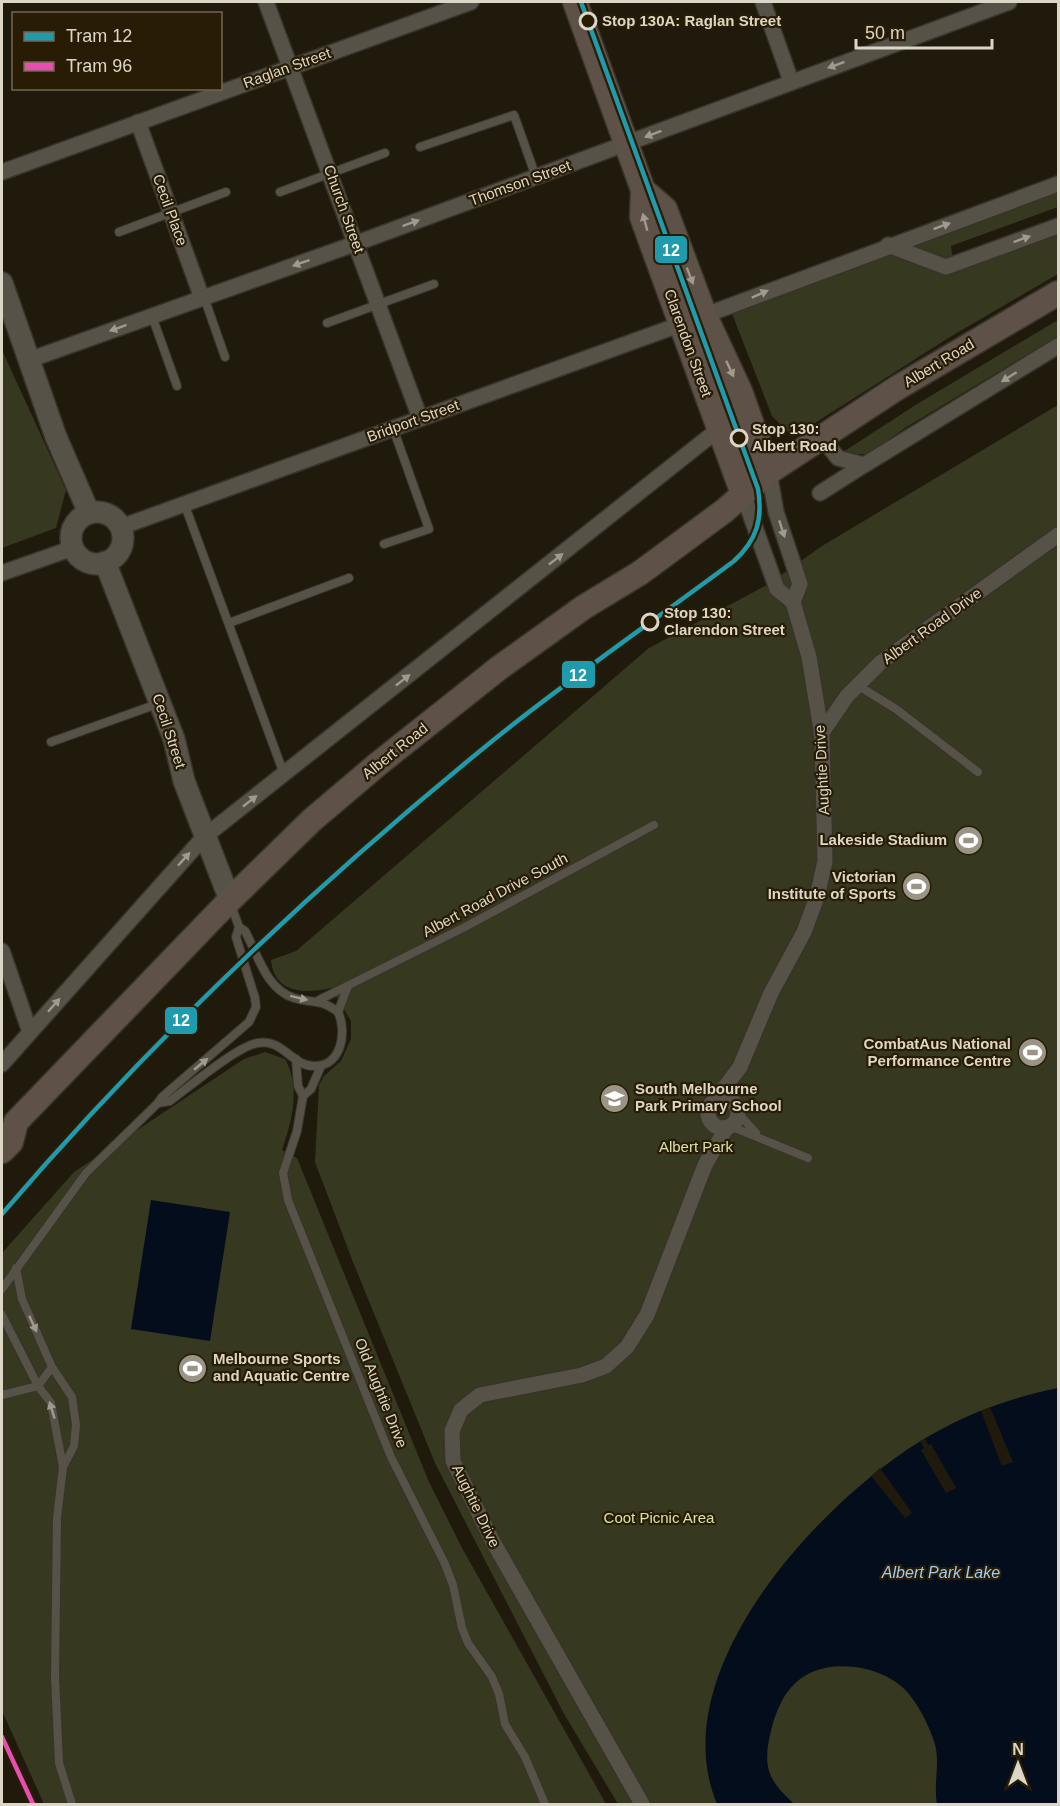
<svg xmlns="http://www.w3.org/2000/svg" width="1060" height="1806" viewBox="0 0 1060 1806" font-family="Arial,sans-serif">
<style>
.green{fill:#363820}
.water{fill:#030d1c}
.pier{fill:#201a0c}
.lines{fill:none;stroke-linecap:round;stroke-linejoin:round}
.lane-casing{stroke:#38342a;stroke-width:10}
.street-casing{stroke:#38342a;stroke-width:18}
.secondary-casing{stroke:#38342a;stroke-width:24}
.primary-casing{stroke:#38342a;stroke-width:27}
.lane{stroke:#565248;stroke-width:8}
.street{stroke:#565248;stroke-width:15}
.secondary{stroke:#565248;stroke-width:21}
.primary{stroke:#5d5148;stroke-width:24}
.tram-1-casing{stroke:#281d04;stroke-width:9}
.tram-2-casing{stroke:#281d04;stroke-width:9}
.tram-1{stroke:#209aad;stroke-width:4.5}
.tram-2{stroke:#e84db0;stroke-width:4.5}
.oneway{fill:#a09b8e}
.oneway2{fill:#a39a8e}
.stop-dot{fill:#281d04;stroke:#dcd6c7;stroke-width:3}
.labels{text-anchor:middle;stroke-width:4.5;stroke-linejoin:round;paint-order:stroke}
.stop-label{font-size:15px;font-weight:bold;fill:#dcd6c7;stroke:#281d04;text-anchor:start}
.street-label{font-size:15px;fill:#dcd6c7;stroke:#281d04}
.poi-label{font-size:15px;font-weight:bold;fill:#dcd6c7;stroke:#281d04;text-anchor:end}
.park-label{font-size:15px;fill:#d9e2a6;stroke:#281d04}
.water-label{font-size:16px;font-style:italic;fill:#9ccaf6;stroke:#281d04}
.line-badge{stroke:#281d04;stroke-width:2}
.badge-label{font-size:16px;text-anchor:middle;font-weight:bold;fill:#fff}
</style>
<rect width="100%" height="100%" fill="#201a0c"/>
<g class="green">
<path d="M1058,191V207L951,246L953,261L905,247Z"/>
<path d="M1058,233V274L950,337L793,437L772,416L731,311L890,254L944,272Z"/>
<path d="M1058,320V336L905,428L868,454H840L917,404Z"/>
<path d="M2,350L66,490L56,528L2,548Z"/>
<path d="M1058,405V1804H618L563,1712L435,1463L353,1262L315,1162L319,1085L324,1076L341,1061L351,1039V1021L331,988C306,994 274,994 271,960L296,951L649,648L767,585L822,546Z"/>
<path d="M265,1052L285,1059C301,1088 292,1120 282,1150L297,1158L429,1482L462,1548L606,1804H44L2,1711V1253L74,1172L244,1059Z"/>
</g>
<g class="water">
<path d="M151,1200L230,1212L210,1341L131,1329Z"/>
<path d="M1058,1388V1804H937C933,1783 941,1762 934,1741C928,1723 916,1699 901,1686C888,1675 871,1669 855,1667C807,1662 782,1685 771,1731C767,1747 764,1765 773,1780C778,1789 787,1797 794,1804H717C662,1673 816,1506 919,1442C962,1415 1009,1398 1058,1388Z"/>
</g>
<g class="pier">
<path d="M990,1407L1013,1462L1002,1466L981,1411Z"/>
<path d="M925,1439L928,1445L931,1444L956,1488L946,1493L921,1450L924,1448L920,1441Z"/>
<path d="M880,1468L912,1513L905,1518L871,1476Z"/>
</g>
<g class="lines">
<defs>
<g id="lane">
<path d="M420,147L514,115L536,177"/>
<path d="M280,192L385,153"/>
<path d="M119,232L226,192"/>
<path d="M204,297L225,357"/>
<path d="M152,316L177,386"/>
<path d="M327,323L434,284"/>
<path d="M184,503L284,774"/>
<path d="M384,544L429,529L393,428"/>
<path d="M229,623L349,578"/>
<path d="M857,685L896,709L978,772"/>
<path d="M51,742L160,703"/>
<path d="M231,905L239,927L245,931C258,955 266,989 294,998C313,1004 320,998 338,1012"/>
<path d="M319,1000L465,927L654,825"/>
<path d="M296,1059L298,1086L303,1096L297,1131L283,1173L288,1200L391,1457L445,1564L453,1585L462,1628L468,1643L492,1677L499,1694L505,1724L525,1757L545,1804"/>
<path d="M303,1096L311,1089L321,1066"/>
<path d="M158,1103L170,1101C189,1087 237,1046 258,1043C283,1038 292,1067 315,1066C342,1066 347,1031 338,1012L348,986"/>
<path d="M738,1113L756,1133"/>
<path d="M730,1126L808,1158"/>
<path d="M16,1268L22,1299L52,1367L72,1397L76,1425L74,1446L63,1467"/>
<path d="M2,1289L86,1173L158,1103L162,1097L249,1022L256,1007L255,998L236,937L239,927"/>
<path d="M2,1315L38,1386L51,1403L63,1467L57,1518L55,1678L59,1763L72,1804"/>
<path d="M2,1395L38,1386L52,1367"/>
</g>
<g id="street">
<path d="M266,2L420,418"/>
<path d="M763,2L791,81"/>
<path d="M138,122L202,298"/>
<path d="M2,172L471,2"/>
<path d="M888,245L946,267L1058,226"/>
<path d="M29,360L357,243L1009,2"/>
<path d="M822,438L838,458L864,465L1058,346"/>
<path d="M769,472L776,512L800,584L793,602"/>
<path d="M820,493L864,465"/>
<path d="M121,527L687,322L1058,184"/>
<path d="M2,573L73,548"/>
<path d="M821,734L847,696L880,663L1058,535"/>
<path d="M2,951L30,1032"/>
<path d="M2,1064L204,837L719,429"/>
<circle cx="723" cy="1113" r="15"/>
<path d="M715,1100L740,1067L771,993L804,932L817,897L825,861L822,736L809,657L793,602L777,589L743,494"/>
<path d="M642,1804L492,1540L453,1461L452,1431L461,1410L480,1395L582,1375L606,1366L627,1347L647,1315L705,1165L727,1127"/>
</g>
<g id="secondary">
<path d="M2,283L56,437L89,513"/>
<circle cx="97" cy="538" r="26"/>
<path d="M105,562L174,739L184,781L230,900"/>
</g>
<g id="primary">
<path d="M575,2L643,190L642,217L743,494"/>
<path d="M643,190L665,209L705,316L740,391L769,472"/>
<path d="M2,1151L11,1142L16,1122L230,900L312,820L378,764L499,668L584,607L640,573L724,511L769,472L897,388L1058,293"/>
</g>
</defs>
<use href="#lane" class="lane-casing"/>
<use href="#street" class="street-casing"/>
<use href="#secondary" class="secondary-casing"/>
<use href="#primary" class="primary-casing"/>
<use href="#lane" class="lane"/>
<use href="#street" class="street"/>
<use href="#secondary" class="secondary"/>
<use href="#primary" class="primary"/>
<defs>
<path id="tram-1" d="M2,1214C151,1040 318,882 496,738C573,676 655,620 734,561C757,540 763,519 758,489L581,2"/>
<path id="tram-2" d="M2,1737L33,1804"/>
</defs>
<use href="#tram-1" class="tram-1-casing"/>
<use href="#tram-2" class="tram-2-casing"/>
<use href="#tram-1" class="tram-1"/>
<use href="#tram-2" class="tram-2"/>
</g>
<defs><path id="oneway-solid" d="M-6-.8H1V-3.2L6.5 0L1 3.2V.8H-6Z" transform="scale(1.5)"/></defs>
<g class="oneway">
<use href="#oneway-solid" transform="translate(836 65) rotate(160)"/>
<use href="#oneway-solid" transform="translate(653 134) rotate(159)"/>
<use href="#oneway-solid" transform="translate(411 223) rotate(-20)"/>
<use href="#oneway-solid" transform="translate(942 226) rotate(-20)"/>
<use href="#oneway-solid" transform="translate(1022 239) rotate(-20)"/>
<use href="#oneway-solid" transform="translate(301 263) rotate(161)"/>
<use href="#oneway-solid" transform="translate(760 294) rotate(-24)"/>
<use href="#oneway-solid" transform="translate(118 328) rotate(160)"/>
<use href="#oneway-solid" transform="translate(1009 377) rotate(148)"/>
<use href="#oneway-solid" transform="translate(782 529) rotate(72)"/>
<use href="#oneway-solid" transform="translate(556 559) rotate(-38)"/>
<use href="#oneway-solid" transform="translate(403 680) rotate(-38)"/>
<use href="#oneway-solid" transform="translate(250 801) rotate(-38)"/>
<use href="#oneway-solid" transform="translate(184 859) rotate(-48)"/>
<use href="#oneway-solid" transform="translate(299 998) rotate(14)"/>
<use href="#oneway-solid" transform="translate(54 1005) rotate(-48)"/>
<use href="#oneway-solid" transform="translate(201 1064) rotate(-40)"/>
<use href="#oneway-solid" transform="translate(33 1324) rotate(65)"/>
<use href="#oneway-solid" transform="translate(52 1410) rotate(-107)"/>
</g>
<g class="oneway2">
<use href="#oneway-solid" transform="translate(645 222) rotate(-105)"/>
<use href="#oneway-solid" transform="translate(690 276) rotate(69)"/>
<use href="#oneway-solid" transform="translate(730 369) rotate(65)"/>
</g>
<defs>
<symbol id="stadium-disc" viewBox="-11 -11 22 22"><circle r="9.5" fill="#9a9486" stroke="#281d04"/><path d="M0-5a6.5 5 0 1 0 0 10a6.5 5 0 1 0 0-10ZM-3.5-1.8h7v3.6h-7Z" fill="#fff"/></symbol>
<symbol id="school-disc" viewBox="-11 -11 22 22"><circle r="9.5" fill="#9a9486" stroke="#281d04"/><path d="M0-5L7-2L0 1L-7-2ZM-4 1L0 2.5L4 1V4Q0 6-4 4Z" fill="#fff"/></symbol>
</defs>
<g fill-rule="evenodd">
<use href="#stadium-disc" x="952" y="824" width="33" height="33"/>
<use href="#stadium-disc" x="900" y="870" width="33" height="33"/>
<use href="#stadium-disc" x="1016" y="1036" width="33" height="33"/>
<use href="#school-disc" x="598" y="1082" width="33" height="33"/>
<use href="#stadium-disc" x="176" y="1352" width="33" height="33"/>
</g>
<g class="stop-dot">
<circle cx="588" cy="21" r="8"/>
<circle cx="739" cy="438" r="8"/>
<circle cx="650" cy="622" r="8"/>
</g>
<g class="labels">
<g class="stop-label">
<text x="602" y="26">Stop 130A: Raglan Street</text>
<text x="752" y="434">Stop 130:<tspan x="752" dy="17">Albert Road</tspan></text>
<text x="664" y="618">Stop 130:<tspan x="664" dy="17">Clarendon Street</tspan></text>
</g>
<g class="street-label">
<text transform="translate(287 68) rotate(-20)" y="5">Raglan Street</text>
<text transform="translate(520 183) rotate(-20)" y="5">Thomson Street</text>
<text transform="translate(344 209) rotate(70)" y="5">Church Street</text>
<text transform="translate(170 210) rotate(70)" y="5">Cecil Place</text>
<text transform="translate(688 343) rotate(70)" y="5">Clarendon Street</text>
<text transform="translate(939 363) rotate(-31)" y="5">Albert Road</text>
<text transform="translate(413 421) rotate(-20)" y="5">Bridport Street</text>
<text transform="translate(932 626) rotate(-36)" y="5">Albert Road Drive</text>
<text transform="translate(169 731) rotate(72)" y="5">Cecil Street</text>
<text transform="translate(395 751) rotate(-39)" y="5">Albert Road</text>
<text transform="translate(822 770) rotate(-93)" y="5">Aughtie Drive</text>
<text transform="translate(495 895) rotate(-28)" y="5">Albert Road Drive South</text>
<text transform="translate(381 1393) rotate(68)" y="5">Old Aughtie Drive</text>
<text transform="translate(476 1506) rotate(64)" y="5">Aughtie Drive</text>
</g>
<g class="poi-label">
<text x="947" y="845">Lakeside Stadium</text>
<text x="896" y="882">Victorian<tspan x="896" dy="17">Institute of Sports</tspan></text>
<text x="1011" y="1049">CombatAus National<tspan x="1011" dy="17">Performance Centre</tspan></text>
<text x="635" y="1094" text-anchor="start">South Melbourne<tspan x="635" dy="17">Park Primary School</tspan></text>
<text x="213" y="1364" text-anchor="start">Melbourne Sports<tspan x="213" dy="17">and Aquatic Centre</tspan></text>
</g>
<g class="park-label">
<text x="696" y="1152">Albert Park</text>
<text x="659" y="1523">Coot Picnic Area</text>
</g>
<g class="water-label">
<text x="941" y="1578">Albert Park Lake</text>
</g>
</g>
<g class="line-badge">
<rect x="654" y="235" width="34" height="29" rx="6" fill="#209aad"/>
<rect x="561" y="660" width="35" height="29" rx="6" fill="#209aad"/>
<rect x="164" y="1006" width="34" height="29" rx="6" fill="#209aad"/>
</g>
<g class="badge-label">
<text x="671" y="256">12</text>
<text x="578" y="681">12</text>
<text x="181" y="1026">12</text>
</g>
<rect width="1060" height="1806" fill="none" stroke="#dcd6c7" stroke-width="6"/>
<rect x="12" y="12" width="210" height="78" fill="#281d04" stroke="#706752" stroke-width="1.5"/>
<rect x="24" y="32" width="30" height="9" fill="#209aad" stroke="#706752" stroke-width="1.5"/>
<text x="66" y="42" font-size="18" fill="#dcd6c7">Tram 12</text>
<rect x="24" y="62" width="30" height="9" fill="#e84db0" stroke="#706752" stroke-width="1.5"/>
<text x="66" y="72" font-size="18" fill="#dcd6c7">Tram 96</text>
<g transform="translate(1018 1764)" stroke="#281d04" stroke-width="4.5" paint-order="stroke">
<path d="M0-4.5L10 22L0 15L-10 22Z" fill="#dcd6c7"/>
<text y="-9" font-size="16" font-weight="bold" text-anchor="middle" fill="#dcd6c7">N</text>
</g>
<path d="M856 39v9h136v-9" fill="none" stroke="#dcd6c7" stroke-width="3"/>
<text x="865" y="39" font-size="18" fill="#dcd6c7" stroke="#281d04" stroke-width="4.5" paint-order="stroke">50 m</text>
</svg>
